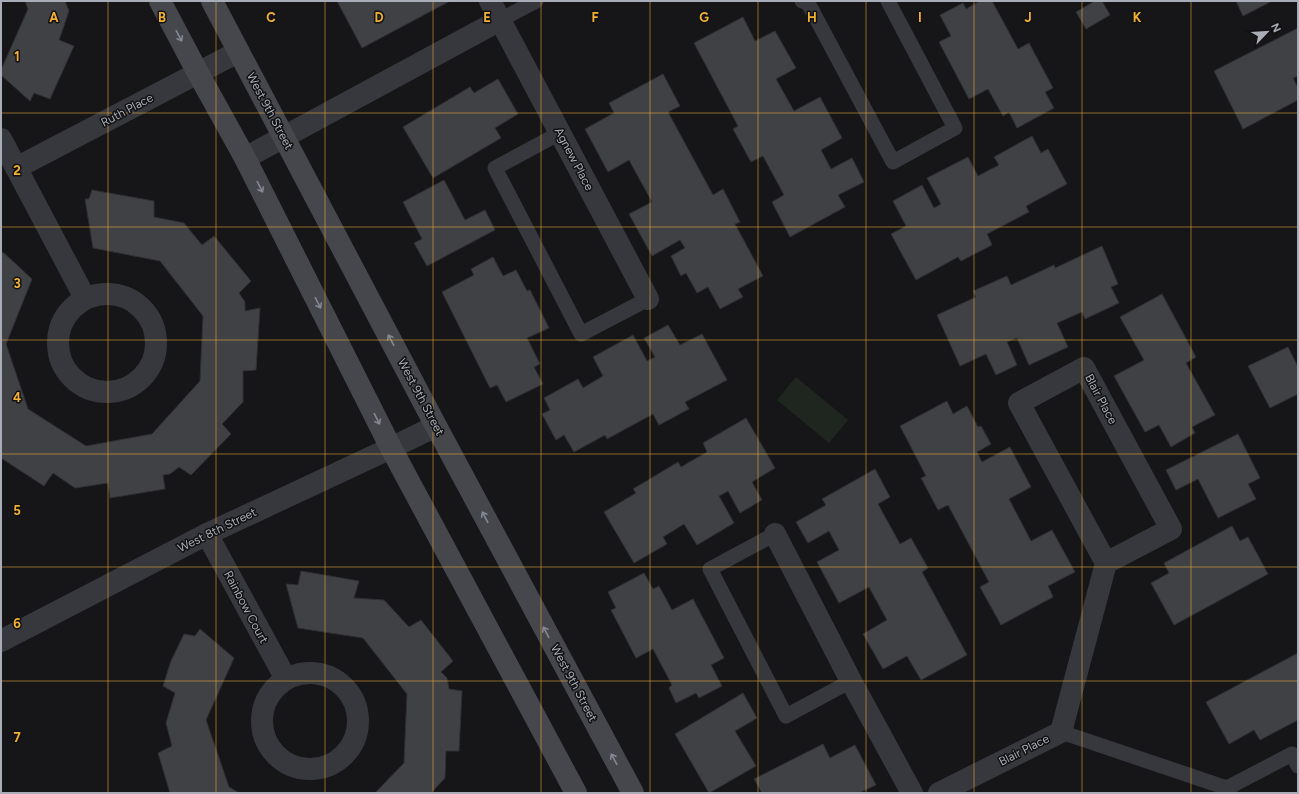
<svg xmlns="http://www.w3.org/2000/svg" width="1299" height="794" viewBox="0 0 1299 794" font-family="Figtree,sans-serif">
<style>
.green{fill:#1e261f}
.building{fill:#404145;stroke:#303034}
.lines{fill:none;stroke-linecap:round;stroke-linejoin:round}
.lane{stroke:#37383d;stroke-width:15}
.street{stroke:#37383d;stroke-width:22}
.secondary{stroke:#45474d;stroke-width:22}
.oneway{stroke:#858993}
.grid{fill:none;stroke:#f2b134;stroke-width:1;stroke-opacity:0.55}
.labels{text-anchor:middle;stroke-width:3;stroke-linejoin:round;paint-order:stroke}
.street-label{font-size:12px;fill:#a8adb8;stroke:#111113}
.grid-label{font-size:13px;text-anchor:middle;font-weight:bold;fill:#f2b134;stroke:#111113;stroke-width:3;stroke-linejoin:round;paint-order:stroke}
</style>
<rect width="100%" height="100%" fill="#161618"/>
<path class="green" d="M796,377L848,420L829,443L777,400Z"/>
<g class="building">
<path d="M25,1H65L69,11L59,40L74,46L50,99L34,93L30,101L1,75V70L28,9Z"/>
<path d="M337,1H450L362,48Z"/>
<path d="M980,1H992L1018,49L1029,43L1053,88L1045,92L1054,108L1017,128L1009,112L1003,116L988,89L969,99L939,42L951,36L940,15L963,3L966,9Z"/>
<path d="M1095,1H1102L1110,15L1086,29L1076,12Z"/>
<path d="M1236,1H1272L1243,16Z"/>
<path d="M743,17L755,41L775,31L796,68L776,79L794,111L820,97L842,138L821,150L831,169L852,158L864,182L838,195L845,207L790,237L772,202L784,195L763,156L751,162L733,129L738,126L694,43Z"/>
<path d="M1298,28V76L1293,78L1298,88V100L1243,129L1214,71Z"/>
<path d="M663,74L680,106L668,112L713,195L723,189L740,222L735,224L763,276L738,289L743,297L720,309L708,287L697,293L686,273L681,276L671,256L685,248L680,240L652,256L629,214L652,202L629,160L608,172L585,129L614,113L609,103Z"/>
<path d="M498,79L518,114L495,128L501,138L433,178L403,127L470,87L474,93Z"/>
<path d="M1032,136L1041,153L1048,149L1067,184L1026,206L1029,212L987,234L992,245L961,261L958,257L916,280L891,234L906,226L893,201L922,185L934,208L941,204L927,178L968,157L978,176L999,165L994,157Z"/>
<path d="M444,180L465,220L485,210L495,230L427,266L414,243L422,239L403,202Z"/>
<path d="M92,190L154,201V217L184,223L202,245L214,236L251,281L239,293L245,302V311L260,308L256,370L243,371V402L222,424L231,434L191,475L179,467L170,474L163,475L165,489L110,498L108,483L75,488L53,473L44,486L1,458V255L3,252L32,279L6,344L28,409L86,446L152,434L200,381L203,316L160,261L93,248L85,199H89Z"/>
<path d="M1102,246L1118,284L1111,287L1119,303L1085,319L1082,312L1057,323L1068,347L1029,365L1017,338L1007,342L1017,365L996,375L986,354L960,366L937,315L976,297L973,291L1007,276L1011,285L1054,265L1055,268Z"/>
<path d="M493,257L503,276L516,270L527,291L530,290L549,328L527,338L540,364L534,367L543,384L506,402L497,385L490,388L442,292L474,275L471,269Z"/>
<path d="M1162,294L1196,357L1186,363L1215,415L1192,427L1195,433L1171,447L1159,425L1145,432L1114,376L1144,360L1120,317Z"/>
<path d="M668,325L680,345L702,334L727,380L685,402L689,409L659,425L653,414L607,439L605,435L574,452L564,435L556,440L542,414L550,410L544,398L578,379L583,388L603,376L593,357L633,335L647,361L655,357L644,338Z"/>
<path d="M1288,347L1298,367V394L1270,408L1248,366Z"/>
<path d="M947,401L953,414L967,406L978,427L981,426L991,444L977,452L982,462L1010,447L1031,487L1009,499L1031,541L1052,530L1075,572L1048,586L1053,597L1001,625L980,587L989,582L948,505L938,510L921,478L926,476L900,426Z"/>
<path d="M746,418L775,468L752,482L762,500L740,513L728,491L719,496L734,523L697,545L684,524L663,537L667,544L634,563L604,512L636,493L633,489L678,462L681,467L707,452L703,443Z"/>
<path d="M1238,434L1260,478L1248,484L1256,499L1218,518L1198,479L1176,490L1166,470Z"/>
<path d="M875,469L890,497L878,504L900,544L911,538L928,568L922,572L967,655L921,680L907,656L883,669L863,634L887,620L869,587L839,603L817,562L839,550L829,531L808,543L796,522L826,505L822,499Z"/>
<path d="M1232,526L1240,541L1248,537L1268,574L1174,625L1151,583L1169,573L1164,563Z"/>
<path d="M301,571L359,581L354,598L384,600L409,627L421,620L453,661L441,672L447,678L449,689L462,691L459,751H446L445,778L431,793H375L404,763L407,694L363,638L298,628L286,584L298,585Z"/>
<path d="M644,573L653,589L659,586L672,610L693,599L724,658L711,665L722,686L699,698L696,693L676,703L669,688L672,685L653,649L636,658L611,610L616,608L608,592Z"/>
<path d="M200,629L234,658L206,720L229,787L239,793H170L158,753L172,746L166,723L175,693L163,686L171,661L184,634L195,636Z"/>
<path d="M1298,653V720L1260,740L1254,730L1229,744L1206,702Z"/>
<path d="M743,693L757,718L735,731L756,766L709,793L675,734Z"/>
<path d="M823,744L830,758L855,745L876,785L859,793H762L754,779Z"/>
</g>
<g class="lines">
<g class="lane">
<path d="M802,1L808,3L893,162L955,128L888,1"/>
<path d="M500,20L536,1"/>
<path d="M560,133L495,168L581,334L648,299"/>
<path d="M775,534L710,569L786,716L851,681"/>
<path d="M1061,732L1227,788L1230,793"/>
<path d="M1227,788L1292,754L1298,766"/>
</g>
<g class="street">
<path d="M490,1L648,299"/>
<path d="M1,139L85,298"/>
<path d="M245,158L500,20"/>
<path d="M16,168L238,52"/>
<circle cx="107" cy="343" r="49"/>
<path d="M207,534L286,679"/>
<path d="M775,534L851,681L912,793"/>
<path d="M1,641L207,534L391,448L436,426"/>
<circle cx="310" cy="721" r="48"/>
<path d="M939,793L1061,732L1106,563L1019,403L1084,368L1171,529L1106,563"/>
</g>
<g class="secondary">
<path d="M160,1L198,73L245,158L391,448L576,793"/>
<path d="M212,1L436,426L633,793"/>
</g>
</g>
<defs><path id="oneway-shaft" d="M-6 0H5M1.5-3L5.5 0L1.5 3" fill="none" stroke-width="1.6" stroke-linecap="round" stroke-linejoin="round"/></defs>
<g class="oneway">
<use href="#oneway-shaft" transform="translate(179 36) rotate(62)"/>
<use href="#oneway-shaft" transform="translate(260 187) rotate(63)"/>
<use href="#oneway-shaft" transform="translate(318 303) rotate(63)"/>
<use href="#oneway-shaft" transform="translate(391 340) rotate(-118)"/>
<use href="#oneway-shaft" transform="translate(377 419) rotate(63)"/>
<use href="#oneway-shaft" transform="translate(485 517) rotate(-118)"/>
<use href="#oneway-shaft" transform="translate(546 632) rotate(-118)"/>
<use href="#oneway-shaft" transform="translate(614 759) rotate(-118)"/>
</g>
<path class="grid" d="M108,1V793M216,1V793M325,1V793M433,1V793M541,1V793M650,1V793M758,1V793M866,1V793M974,1V793M1082,1V793M1191,1V793M1,113H1298M1,227H1298M1,340H1298M1,454H1298M1,567H1298M1,681H1298"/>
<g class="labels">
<g class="street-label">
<text transform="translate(127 110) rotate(-28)" y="4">Ruth Place</text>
<text transform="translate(270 111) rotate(62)" y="4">West 9th Street</text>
<text transform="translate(574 159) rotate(62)" y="4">Agnew Place</text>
<text transform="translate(421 397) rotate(62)" y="4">West 9th Street</text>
<text transform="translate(1101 399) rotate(62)" y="4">Blair Place</text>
<text transform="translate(217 530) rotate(-26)" y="4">West 8th Street</text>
<text transform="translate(246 607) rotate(62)" y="4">Rainbow Court</text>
<text transform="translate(574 683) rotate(62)" y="4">West 9th Street</text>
<text transform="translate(1024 750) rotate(-27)" y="4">Blair Place</text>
</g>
</g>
<g class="grid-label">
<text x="54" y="22">A</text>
<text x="162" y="22">B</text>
<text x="271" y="22">C</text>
<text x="379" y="22">D</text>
<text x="487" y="22">E</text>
<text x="595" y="22">F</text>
<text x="704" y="22">G</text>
<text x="812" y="22">H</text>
<text x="920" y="22">I</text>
<text x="1028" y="22">J</text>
<text x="1137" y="22">K</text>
<text x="17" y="61">1</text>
<text x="17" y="175">2</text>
<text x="17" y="288">3</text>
<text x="17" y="402">4</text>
<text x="17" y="515">5</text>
<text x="17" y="628">6</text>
<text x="17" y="742">7</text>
</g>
<rect width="1299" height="794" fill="none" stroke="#a8adb8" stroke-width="4"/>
<g transform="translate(1267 32) rotate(65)" stroke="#111113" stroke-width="3" paint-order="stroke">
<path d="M0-3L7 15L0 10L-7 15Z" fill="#a8adb8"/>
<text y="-6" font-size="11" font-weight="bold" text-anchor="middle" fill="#a8adb8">N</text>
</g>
</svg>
